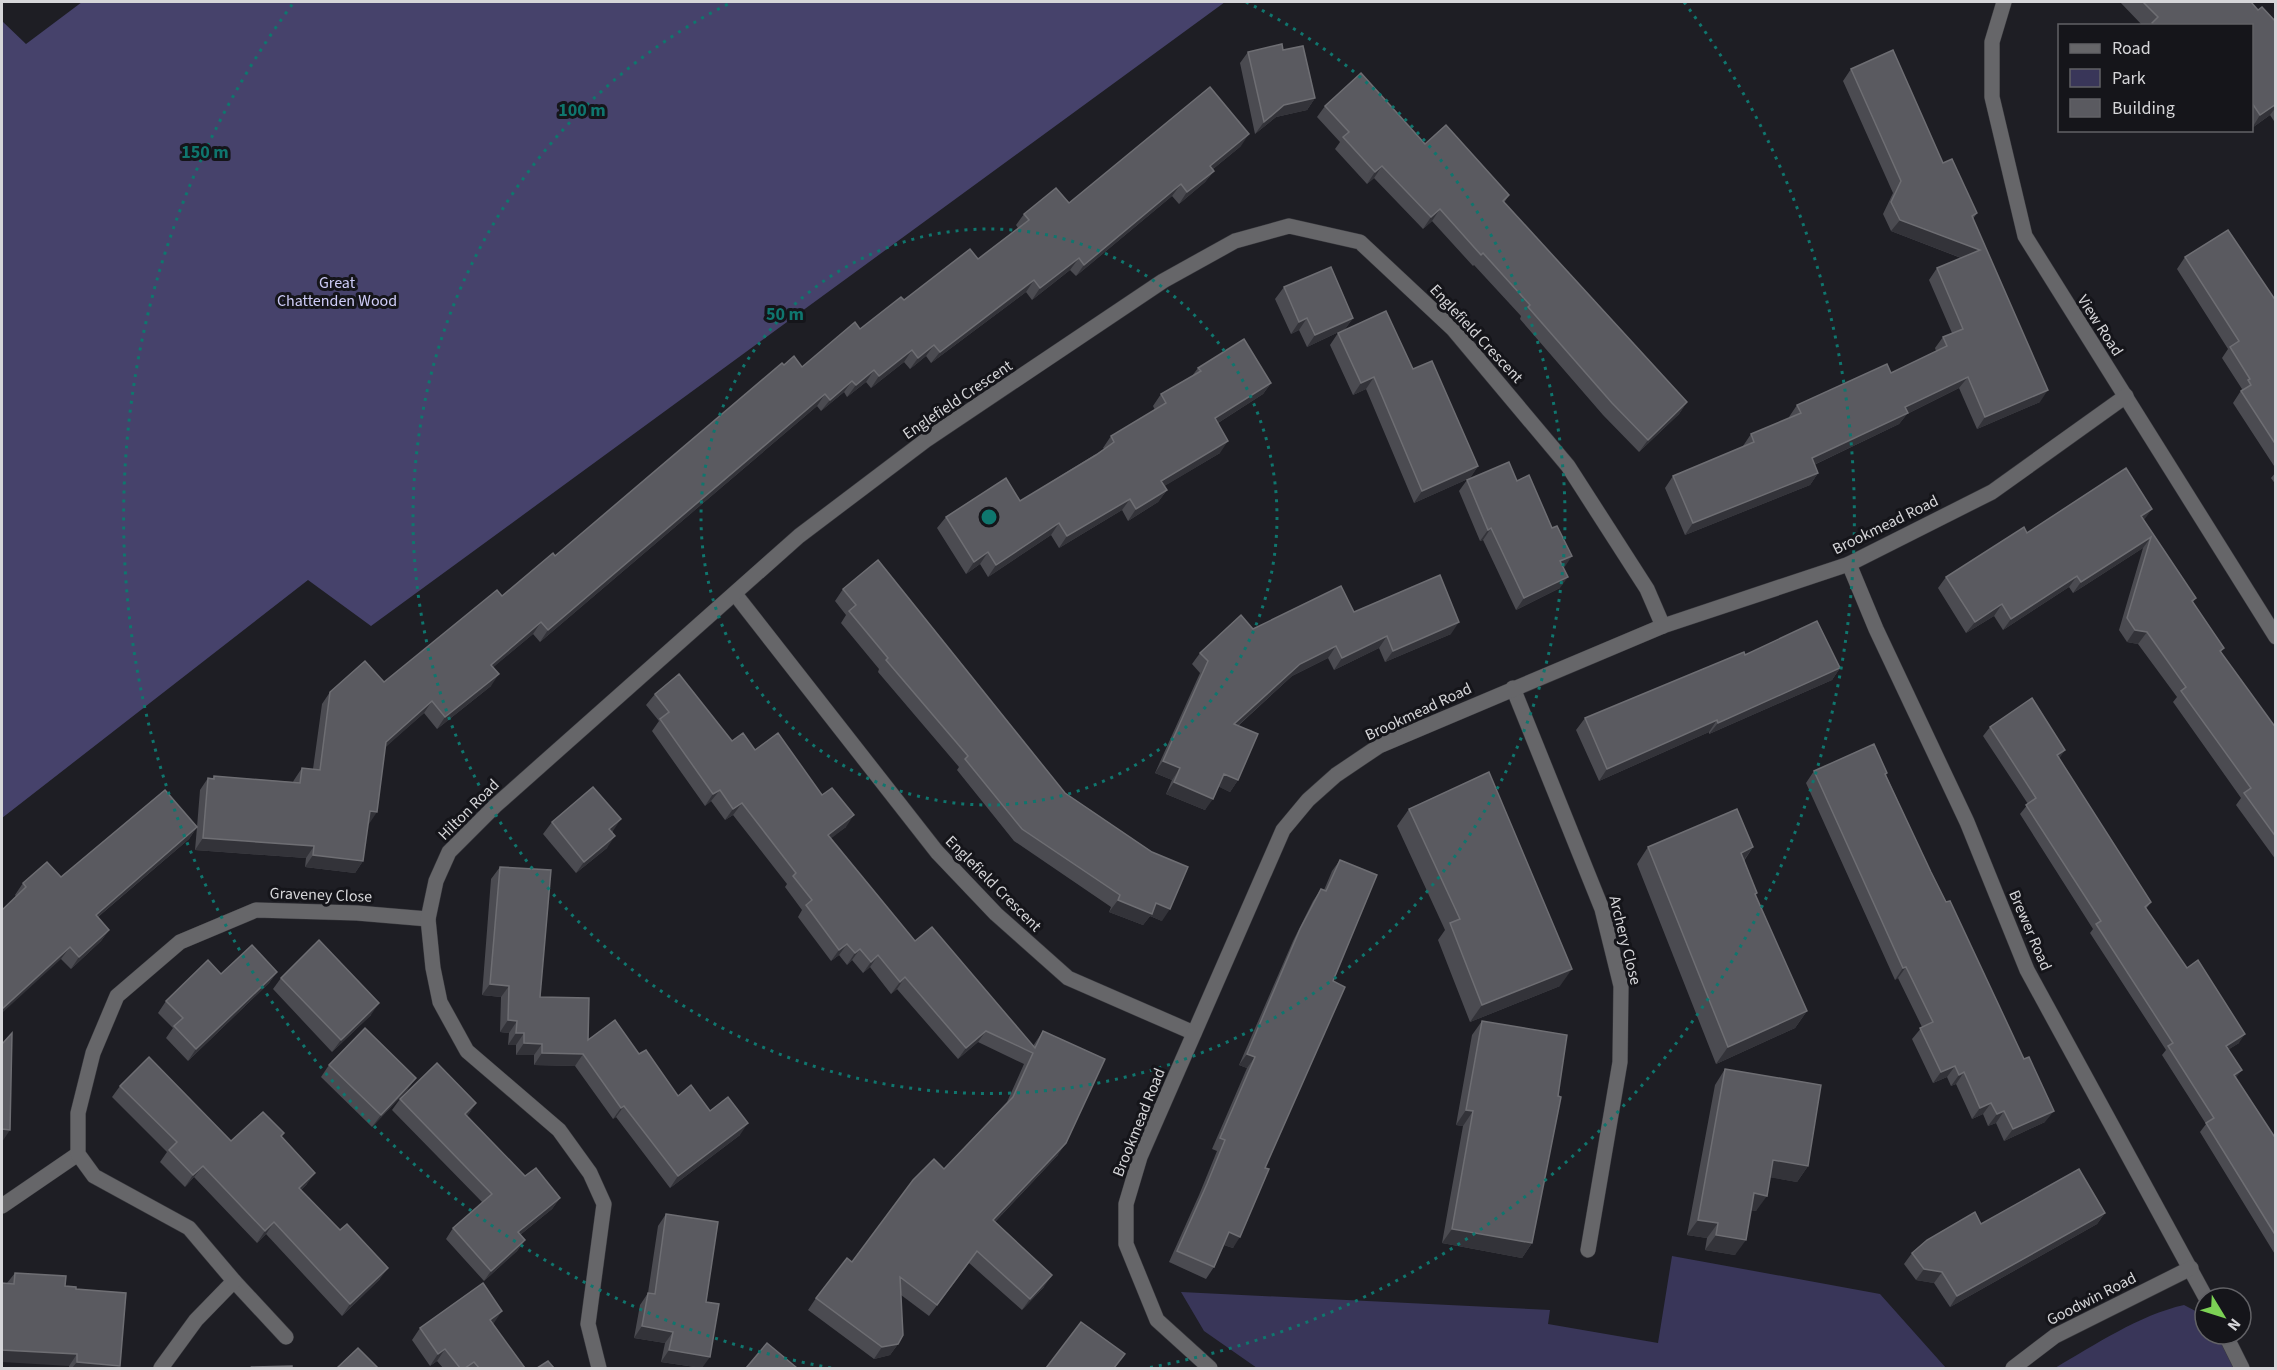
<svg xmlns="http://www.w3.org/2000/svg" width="2277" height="1370" viewBox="0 0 2277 1370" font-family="'Source Sans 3',sans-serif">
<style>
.green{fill:#393659}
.forest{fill:#46426b}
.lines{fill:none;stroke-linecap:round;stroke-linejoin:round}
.minor-casing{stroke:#38383d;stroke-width:16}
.minor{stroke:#666669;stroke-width:15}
.wall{fill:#4b4b51}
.shaded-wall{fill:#333339}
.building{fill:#5a5a60;stroke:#6e6e73;stroke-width:1.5}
.ring{fill:none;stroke:#0f766e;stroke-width:3;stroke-dasharray:3 6}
.labels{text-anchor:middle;stroke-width:6;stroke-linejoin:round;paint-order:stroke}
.park-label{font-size:16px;fill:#ceccf7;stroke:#15151a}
.street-label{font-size:16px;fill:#d6d6d9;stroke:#15151a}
.centre{fill:#0f766e;stroke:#15151a;stroke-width:3}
.ring-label{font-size:18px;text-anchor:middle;font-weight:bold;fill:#0f766e;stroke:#15151a;stroke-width:6;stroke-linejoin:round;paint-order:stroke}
</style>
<rect width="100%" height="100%" fill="#1e1e24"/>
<g class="green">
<path d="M1672,1256L1880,1294L1946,1368H1257L1204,1331L1181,1292L1550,1310L1548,1324L1658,1343Z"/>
<path d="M2184,1305L2205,1316V1334H2218L2237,1368H2055C2095,1345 2139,1315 2184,1305Z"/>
</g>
<path class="forest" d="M82,2H1225L371,626L308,580L2,818V21L26,44Z"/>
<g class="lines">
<defs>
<g id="minor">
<path d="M2004,2L1992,42V97L2025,236L2276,637"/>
<path d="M1849,564L1876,629L1967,822L2027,970L2206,1298"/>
<path d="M735,594L937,852L996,914L1068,978L1194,1033"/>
<path d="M1513,688L1602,909L1621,986L1620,1062L1588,1250"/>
<path d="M2,1206L78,1154"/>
<path d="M234,1281L286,1337"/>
<path d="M2225,1334L2242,1368"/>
<path d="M161,1368L196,1320L234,1281L189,1228L94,1176L78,1154V1113L93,1053L117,996L180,942L256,910L357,913L428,919"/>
<path d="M599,1368L588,1324L604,1204L590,1173L559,1130L467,1051L440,1002L433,968L428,919L436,881L449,852L495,806L799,536L926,440L1163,281L1235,241L1289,226L1360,242L1453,329L1568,466L1647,589L1663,626"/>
<path d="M1210,1368L1157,1320L1126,1244V1204L1140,1157L1283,830L1308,800L1336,775L1379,746L1663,626L1849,564L1992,492L2126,396"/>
<path d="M2013,1368L2055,1336L2191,1268"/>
</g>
</defs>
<use href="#minor" class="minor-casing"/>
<use href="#minor" class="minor"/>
</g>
<g class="wall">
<path d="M2120,2H2251L2258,10L2276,22V124L2270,115L2252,128V26H2143Z"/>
<path d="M1283,50L1315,98L1307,110L1276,117L1255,134L1240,63L1248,52Z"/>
<path d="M1851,69L1943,163L1977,213L1973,219L2040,402L1977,429L1959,388L1907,414L1899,424L1814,465L1818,473L1810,485L1685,535L1665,488L1673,476L1743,447V446L1751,434L1789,418V417L1797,405L1891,373L1936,351L1935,348L1943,337L1952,333L1929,280L1937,268L1961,258L1891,231L1883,214L1893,193L1843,81Z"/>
<path d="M1325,106L1425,144L1509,195L1504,203L1687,402L1679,414L1639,452L1603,415L1520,319L1521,316L1474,265L1473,266L1432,221L1423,229L1374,178L1367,184L1335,149L1340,142L1317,117Z"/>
<path d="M1241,146L1213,169L1214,171L1205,182L1179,204L1172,196L1076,276L1070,270L1032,300L1026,292L931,363L926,356L910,369L904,362L871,388L866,382L847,397L844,392L821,411L817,406L540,642L533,634L493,667L491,686L437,729L424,713L385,747L369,824H368L363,861L355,873L305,867L306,858L195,850L197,827L189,839L98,917L109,930L101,941L71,969L61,959L15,895L23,883L61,877L197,827L200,790L208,778L212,779L214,776L293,782L294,780L302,768L313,769L322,704L330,692L384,682L502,596L555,556L784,365L802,367L904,300L978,259L1018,228L1016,225L1024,214L1069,203Z"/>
<path d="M2185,257L2276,301V469L2233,403L2242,389L2222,358L2228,349L2177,269Z"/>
<path d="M1284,287L1353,318L1345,329L1307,347L1299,330L1291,334L1275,299Z"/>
<path d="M1338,333L1478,466L1470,478L1414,503L1366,389L1353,395L1330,345Z"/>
<path d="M1198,368L1271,383L1263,394L1218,423L1220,453L1164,486L1167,490L1158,502L1128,521L1122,510L1059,548L1051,535L988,577L980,564L966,574L937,528L946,517L1020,501L1104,449L1103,448L1111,436L1155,410L1153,406L1161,394L1192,376Z"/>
<path d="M2276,472V485L2271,478Z"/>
<path d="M1467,480L1517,481L1560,588L1516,610L1483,540L1480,541L1459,491Z"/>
<path d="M2144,520L2196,598L2193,602L2224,648L2221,652L2276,728V860L2236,805L2241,798L2173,702L2177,697L2138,644L2127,642L2119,630L2143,548L2073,593L2069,587L2003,630L1994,616L1966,633L1938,588L1946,577L2027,533Z"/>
<path d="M843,589L1162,921L1150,916L1143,925L1109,912L1111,907L1014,841L957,770L959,767L878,672L879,669L841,623L846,615L835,601Z"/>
<path d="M1354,612L1451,634L1385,662L1379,648L1334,670L1328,658L1292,676L1238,726V780L1230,792L1218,786L1205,810L1166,794L1172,780L1155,773L1200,673L1192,664L1200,653L1253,629Z"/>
<path d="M1745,655L1840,668L1832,680L1709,734V732L1599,781L1576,730L1585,718Z"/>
<path d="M655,694L732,741L755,750L822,795L846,827L830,838L915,941L1033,1046L1043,1031L1058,1155L995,1222L1044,1287L1022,1310L969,1263L929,1316L901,1295L898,1344L890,1355L874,1359L808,1310L816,1298L944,1169L1007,1102L1024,1064L978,1042L958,1059L897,989L891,994L870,967L863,973L852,960L847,965L839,955L831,961L798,917L802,910L785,887L787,884L733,815L725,820L711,801L705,806L652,731L659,721L646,705Z"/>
<path d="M1990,727L2059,759L2151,902L2146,909L2239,1043L2229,1049L2236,1078L2276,1139V1256L2200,1132L2206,1124L2162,1055L2166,1050L2090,933L2093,929L2020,814L2028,804L1983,736Z"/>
<path d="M1814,771L1887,773L1886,775L2045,1122L2004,1141L1996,1123L1988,1126L1983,1114L1972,1119L1956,1084L1951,1086L1947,1077L1933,1083L1912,1039L1922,1027L1898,978L1895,980L1806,783Z"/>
<path d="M1409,809L1560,986L1470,1022L1438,940L1445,930L1397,826Z"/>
<path d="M552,822L613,831L607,848L576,873L543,834Z"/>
<path d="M1648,847H1753L1744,861L1757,893L1755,896L1807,1011L1795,1028L1716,1064L1637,864Z"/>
<path d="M1340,860L1333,981L1265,1168L1233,1248L1224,1245L1214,1267L1206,1279L1169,1262L1199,1195L1217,1151L1212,1149L1247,1068L1239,1065L1293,941L1313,901L1321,889L1324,890L1332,871Z"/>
<path d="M500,867L540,997L588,1040L639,1054L678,1096L710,1111L740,1135L670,1188L616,1117L613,1119L575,1066L534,1065V1055H516V1045H508L509,1033L500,1032L501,997L482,995L491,879Z"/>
<path d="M277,972L269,983L188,1061L166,1038L173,1028L158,1013L166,1001L221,974Z"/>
<path d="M281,978L371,1015L332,1052L273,989Z"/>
<path d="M1482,1021L1532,1243L1522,1258L1442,1243L1463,1126L1456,1125L1472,1035Z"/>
<path d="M329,1065L408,1089L372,1127L321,1077Z"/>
<path d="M1725,1069L1808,1166L1797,1182L1770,1177L1756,1211L1751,1210L1735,1255L1705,1250L1707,1238L1687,1235L1715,1085Z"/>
<path d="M120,1086L231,1141L284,1133L281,1137L307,1184L301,1190L380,1279L342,1316L266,1234L257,1243L194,1177L185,1187L160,1162L167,1152L112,1097Z"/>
<path d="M400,1099L476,1103L467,1116L525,1176L560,1198L552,1209L520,1235L525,1240L517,1251L484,1281L446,1239L453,1228L483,1203L392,1110Z"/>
<path d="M2105,1213L2097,1224L1950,1307L1934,1283L1916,1280L1904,1264L1912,1253L1981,1224Z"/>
<path d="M666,1214L706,1302L702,1368L661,1362L665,1343L634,1338L640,1305L648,1293L658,1226Z"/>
<path d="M15,1273L76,1289L119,1368H69V1366L7,1283Z"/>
<path d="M494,1323L493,1324L525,1368H443L437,1361L430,1366L412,1340L420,1328Z"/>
</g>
<g class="shaded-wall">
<path d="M1315,98L1307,110L1276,117L1255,134L1264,122L1284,105Z"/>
<path d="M2276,104V107L2270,115L2252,128L2260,115Z"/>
<path d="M1249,134L1241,146L1202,178L1210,166Z"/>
<path d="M1382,166L1374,178L1367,184L1375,172Z"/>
<path d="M1214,171L1205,182L1179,204L1187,192Z"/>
<path d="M1181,184L1172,196L1076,276L1084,265Z"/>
<path d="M1440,209L1432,221L1423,229L1431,217Z"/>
<path d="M1900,220L1980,250L1972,262L1891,231Z"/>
<path d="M1079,258L1070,270L1032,300L1040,288Z"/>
<path d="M1034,280L1026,292L931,363L940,352Z"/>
<path d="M1307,318L1299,330L1291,334L1299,322Z"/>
<path d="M1353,318L1345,329L1307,347L1315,335Z"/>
<path d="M934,345L926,356L910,369L918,358Z"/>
<path d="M912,350L904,362L871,388L879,376Z"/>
<path d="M874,370L866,382L847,397L856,385Z"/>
<path d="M1374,377L1366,389L1353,395L1361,383Z"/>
<path d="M1968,377L1959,388L1907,414L1899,424L1803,470L1812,458L1905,407Z"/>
<path d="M852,381L844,392L821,411L830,400Z"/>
<path d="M1271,383L1263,394L1207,430L1215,418Z"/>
<path d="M2048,390L2040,402L1977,429L1985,417Z"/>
<path d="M825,394L817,406L540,642L548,630Z"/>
<path d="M1687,402L1679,414L1639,452L1648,440Z"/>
<path d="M1228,441L1220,453L1153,493L1161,481Z"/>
<path d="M1478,466L1470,478L1414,503L1422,491Z"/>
<path d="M1818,473L1810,485L1685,535L1693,523Z"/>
<path d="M1167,490L1158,502L1128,521L1136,509Z"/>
<path d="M1130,499L1122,510L1059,548L1067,536Z"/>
<path d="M2152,509L2144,520L2141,516Z"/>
<path d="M1059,523L1051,535L988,577L996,565Z"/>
<path d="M1491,528L1483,540L1480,541L1488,530Z"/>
<path d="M2151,537L2143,548L2073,593L2081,582Z"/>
<path d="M988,552L980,564L966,574L974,562Z"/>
<path d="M1572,556L1564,568L1560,561Z"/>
<path d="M2077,576L2069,587L2003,630L2011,619Z"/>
<path d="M1568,577L1560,588L1516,610L1524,598Z"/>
<path d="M2002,604L1994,616L1966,633L1975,622Z"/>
<path d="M541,622L533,634L483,676L491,665Z"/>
<path d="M1459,622L1451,634L1385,662L1393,651Z"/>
<path d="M2135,630L2147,632L2138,644L2127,642Z"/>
<path d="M1387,636L1379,648L1334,670L1342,658Z"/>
<path d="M1336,646L1328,658L1292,676L1226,736L1234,724L1300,664Z"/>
<path d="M1840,668L1832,680L1709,734L1718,723Z"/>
<path d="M499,674L491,686L437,729L445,717Z"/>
<path d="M432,701L424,713L378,754L386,742Z"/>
<path d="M1717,720L1709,732L1599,781L1607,769Z"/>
<path d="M2065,750L2059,759L2057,755Z"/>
<path d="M1163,761L1180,768L1172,780L1155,773Z"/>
<path d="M1224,774L1238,780L1230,792L1215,785Z"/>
<path d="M1174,782L1213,799L1205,810L1166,794Z"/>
<path d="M720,790L711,801L705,806L713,794Z"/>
<path d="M742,803L733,815L725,820L733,809Z"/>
<path d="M370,811L377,812L369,824L362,823Z"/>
<path d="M854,815L846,827L820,847L828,835Z"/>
<path d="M621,819L613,831L601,840L609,829Z"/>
<path d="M197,827L189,839L87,926L96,915Z"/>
<path d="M615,836L607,848L576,873L584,862Z"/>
<path d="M203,838L314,846L306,858L195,850Z"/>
<path d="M1753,847L1741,864V853Z"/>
<path d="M313,855L363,861L355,873L305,867Z"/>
<path d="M1118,900L1156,903L1170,909L1162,921L1150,916L1143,925L1109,912Z"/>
<path d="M109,930L101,941L71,969L79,957Z"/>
<path d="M847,944L839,955L831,961L839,950Z"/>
<path d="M70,947L61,959L2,1013V1009Z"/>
<path d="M860,949L852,960L847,965L855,953Z"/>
<path d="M878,955L870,967L863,973L871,962Z"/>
<path d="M1906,967L1898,978L1895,980L1903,968Z"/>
<path d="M1572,969L1560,986L1470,1022L1482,1005Z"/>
<path d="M277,972L269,983L188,1061L196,1049Z"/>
<path d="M905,977L897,989L891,994L900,982Z"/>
<path d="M490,984L509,986L501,997L482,995Z"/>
<path d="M379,1003L371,1015L332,1052L341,1040Z"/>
<path d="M1807,1011L1795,1028L1716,1064L1728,1047Z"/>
<path d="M508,1020L517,1021L509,1033L500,1032Z"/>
<path d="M986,1031L978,1042L958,1059L966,1048Z"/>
<path d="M516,1033H524L516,1045H508Z"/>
<path d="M2245,1034L2239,1043L2220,1055L2226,1046Z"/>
<path d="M524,1043L542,1044L534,1055H516Z"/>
<path d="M542,1053L583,1054L575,1066L534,1065Z"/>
<path d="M1247,1054L1255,1057L1247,1068L1239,1065Z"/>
<path d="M1955,1066L1947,1077L1933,1083L1941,1072Z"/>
<path d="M2242,1070L2235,1079L2234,1075Z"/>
<path d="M1964,1072L1956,1084L1951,1086L1959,1075Z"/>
<path d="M416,1078L408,1089L372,1127L381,1115Z"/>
<path d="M476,1103L469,1114L457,1125L465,1114Z"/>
<path d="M1991,1103L1983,1114L1972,1119L1980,1108Z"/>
<path d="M624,1106L616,1117L613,1119L621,1108Z"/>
<path d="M1466,1110L1473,1111L1463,1126L1456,1125Z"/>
<path d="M2004,1111L1996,1123L1988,1126L1997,1114Z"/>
<path d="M2054,1111L2045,1122L2004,1141L2013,1129Z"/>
<path d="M748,1123L740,1135L670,1188L678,1176Z"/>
<path d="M2,1129L10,1130L2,1142Z"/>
<path d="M1066,1143L1058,1155L985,1232L993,1220Z"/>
<path d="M1773,1160L1808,1166L1797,1182L1762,1176Z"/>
<path d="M203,1166L194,1177L185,1187L193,1175Z"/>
<path d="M315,1173L307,1184L291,1199L299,1188Z"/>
<path d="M1754,1193L1767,1196L1756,1211L1743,1209Z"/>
<path d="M560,1198L552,1209L510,1243L518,1232Z"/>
<path d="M2105,1213L2097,1224L1950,1307L1957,1296Z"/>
<path d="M1698,1220L1718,1223L1707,1238L1687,1235Z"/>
<path d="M274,1222L266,1234L257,1243L265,1231Z"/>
<path d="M1452,1229L1532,1243L1522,1258L1442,1243Z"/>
<path d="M1229,1232L1240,1237L1233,1248L1221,1244Z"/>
<path d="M1716,1235L1746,1240L1735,1255L1705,1250Z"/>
<path d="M525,1240L517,1251L484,1281L491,1271Z"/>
<path d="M388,1268L380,1279L342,1316L350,1304Z"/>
<path d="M1924,1269L1942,1272L1934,1283L1916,1280Z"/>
<path d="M1052,1275L1044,1287L1022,1310L1030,1299Z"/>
<path d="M502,1311L494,1323L482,1331L490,1320Z"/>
<path d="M642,1326L673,1332L665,1343L634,1338Z"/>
<path d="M898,1344L890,1355L874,1359L882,1347Z"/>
<path d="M445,1349L437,1361L430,1366L438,1354Z"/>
<path d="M2,1350L77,1354L69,1366L2,1362Z"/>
<path d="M669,1350L710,1357L702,1368L661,1362Z"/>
<path d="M77,1362L120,1366L119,1368H72Z"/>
</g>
<g class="building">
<path d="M2143,2H2251L2258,10L2262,7L2276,22V104L2260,115L2252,103V26H2155L2152,23L2158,17Z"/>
<path d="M1282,44L1283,50L1303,46L1315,98L1284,105L1264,122L1248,52Z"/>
<path d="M1893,50L1943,163L1952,159L1977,213L1972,216L2048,390L1985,417L1968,377L1905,407L1908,413L1812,458L1818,473L1693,523L1673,476L1754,442L1751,434L1801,413L1797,405L1887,364L1891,373L1947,346L1943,337L1963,329L1937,268L1980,250L1900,220L1891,202L1901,181L1851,69Z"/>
<path d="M1361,73L1425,144L1446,125L1509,195L1503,201L1687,402L1648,440L1612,403L1528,307L1530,305L1483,253L1481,255L1440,209L1431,217L1382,166L1375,172L1343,137L1349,132L1325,106Z"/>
<path d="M1210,87L1249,134L1210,166L1214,171L1187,192L1181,184L1084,265L1079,258L1040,288L1034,280L940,352L934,345L918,358L912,350L879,376L874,370L856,385L852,381L830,400L825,394L548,630L541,622L491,665L499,674L445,717L432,701L386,742L377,812L370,811L363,861L313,855L314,846L203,838L208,778L214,779V776L300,783L302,768L320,770L330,692L365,661L384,682L497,590L502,596L553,553L555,556L782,363L784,365L794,356L802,367L855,322L860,329L901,297L904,300L970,249L978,259L1029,220L1024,214L1056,188L1069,203Z"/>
<path d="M2228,230L2276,301V445L2241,391L2251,385L2248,380L2250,379L2230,347L2239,341L2185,257Z"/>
<path d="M1331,267L1353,318L1315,335L1307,318L1299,322L1284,287Z"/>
<path d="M1386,311L1413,369L1432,361L1478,466L1422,491L1374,377L1361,383L1338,333Z"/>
<path d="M1244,339L1271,383L1215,418L1228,441L1161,481L1167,490L1136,509L1130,499L1067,536L1059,523L996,565L988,552L974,562L946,517L1006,478L1020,501L1096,455L1114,442L1111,436L1166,403L1161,394L1201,371L1198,368Z"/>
<path d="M1509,462L1517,481L1529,475L1552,528L1557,526L1572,556L1560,561L1568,577L1524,598L1491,528L1488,530L1467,480Z"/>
<path d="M2126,468L2152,509L2141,516L2196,598L2192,601L2224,648L2220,651L2276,728V837L2244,793L2251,788L2181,691L2186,687L2147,632L2135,630L2127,618L2151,537L2081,582L2077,576L2011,619L2002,604L1975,622L1946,577L2024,527L2027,533Z"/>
<path d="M878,560L1065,793L1152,852L1188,867L1170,909L1156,903L1152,914L1118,900L1120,895L1022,829L965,759L968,756L886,660L888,658L849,611L856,605L843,589Z"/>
<path d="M1440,575L1459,622L1393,651L1387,636L1342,658L1336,646L1300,664L1234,724L1258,734L1238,780L1224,774L1213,799L1174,782L1180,768L1163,761L1208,661L1200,653L1241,615L1253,629L1341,586L1354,612Z"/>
<path d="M1817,621L1840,668L1718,723L1717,720L1607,769L1585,718L1744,652L1745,655Z"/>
<path d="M679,674L732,741L743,733L755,750L778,733L822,795L832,788L854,815L828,835L915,941L932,927L1035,1048L1043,1031L1105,1059L1066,1143L993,1220L1052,1275L1030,1299L977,1251L937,1305L900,1277L903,1335L898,1344L882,1347L816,1298L847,1258L852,1262L913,1180L934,1159L944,1169L1013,1097L1033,1053L986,1031L966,1048L905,977L900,982L878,955L871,962L860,949L855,953L847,944L839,950L806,905L812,900L793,876L796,873L742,803L733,809L720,790L713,794L660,719L669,712L655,694Z"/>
<path d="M2032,698L2065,750L2057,755L2151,902L2145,907L2187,968L2198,960L2245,1034L2226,1046L2242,1070L2234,1075L2276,1139V1236L2206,1123L2214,1118L2168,1046L2173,1043L2096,924L2101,921L2026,805L2036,798L1990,727Z"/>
<path d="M1874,744L1887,773L1885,774L1931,872L1946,902L1950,901L2024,1059L2029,1057L2054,1111L2013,1129L2004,1111L1997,1114L1991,1103L1980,1108L1964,1072L1959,1075L1955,1066L1941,1072L1920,1028L1933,1022L1906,967L1903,968L1814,771Z"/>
<path d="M1489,772L1572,969L1482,1005L1450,923L1460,919L1409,809Z"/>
<path d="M593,787L621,819L609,829L615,836L584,862L552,822Z"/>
<path d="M165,790L197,827L96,915L109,930L79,957L70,947L2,1009V910L26,887L23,883L47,862L61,877Z"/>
<path d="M1737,809L1753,847L1741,853L1757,893L1755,894L1807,1011L1728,1047L1648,847Z"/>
<path d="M1340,860L1377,875L1333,981L1345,987L1265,1168L1269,1169L1240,1237L1229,1232L1214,1267L1177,1251L1207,1184L1225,1140L1220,1138L1255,1057L1247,1054L1300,929L1321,889L1326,891Z"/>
<path d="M500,867L551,870L540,997L589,998L588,1040L615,1020L639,1054L646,1050L678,1096L691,1085L710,1111L728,1097L748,1123L678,1176L624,1106L621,1108L583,1054L542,1053V1044L524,1043V1033H516L517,1021L508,1020L509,986L490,984Z"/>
<path d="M319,940L379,1003L341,1040L281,978Z"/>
<path d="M252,945L277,972L196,1049L174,1026L183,1018L166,1001L208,960L221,974Z"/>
<path d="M1482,1021L1567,1035L1558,1096L1561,1097L1532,1243L1452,1229L1473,1111L1466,1110Z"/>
<path d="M365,1028L416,1078L381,1115L329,1065Z"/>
<path d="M12,1033L10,1130L2,1129V1044Z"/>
<path d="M149,1057L231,1141L263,1112L284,1133L281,1136L315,1173L299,1188L340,1230L347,1224L388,1268L350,1304L274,1222L265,1231L203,1166L193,1175L169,1150L177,1142L120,1086Z"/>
<path d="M437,1063L476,1103L465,1114L525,1176L536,1168L560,1198L518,1232L525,1240L491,1271L453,1228L492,1194L400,1099Z"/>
<path d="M1725,1069L1821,1085L1808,1166L1773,1160L1767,1196L1754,1193L1746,1240L1716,1235L1718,1223L1698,1220Z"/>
<path d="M2079,1169L2105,1213L1957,1296L1942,1272L1924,1269L1912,1253L1927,1240L1975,1212L1981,1224Z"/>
<path d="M666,1214L718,1222L706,1302L719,1304L710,1357L669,1350L673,1332L642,1326L648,1293L655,1294Z"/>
<path d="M15,1273L66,1276L65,1286L76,1287V1289L126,1293L120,1366L77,1362V1354L2,1350V1283L14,1284Z"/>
<path d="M483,1283L502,1311L490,1320L525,1368H479L474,1362L465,1368H460L445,1349L438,1354L420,1328Z"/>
<path d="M1081,1322L1125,1354L1114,1368H1046Z"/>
<path d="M767,1343L797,1368H746Z"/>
<path d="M358,1348L378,1368H337Z"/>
<path d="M548,1361L554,1368H537Z"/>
<path d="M292,1366V1368H253L252,1367Z"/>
</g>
<g class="ring">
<circle cx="989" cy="517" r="288"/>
<path d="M1246 2A576 576 0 1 1 732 2"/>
<path d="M831 1368A865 865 0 0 1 294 2M1684 2A865 865 0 0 1 1147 1368"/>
</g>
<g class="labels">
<g class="park-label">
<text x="337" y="288">Great<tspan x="337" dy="18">Chattenden Wood</tspan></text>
</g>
<g class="street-label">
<text transform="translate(2101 325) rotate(57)" y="6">View Road</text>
<text transform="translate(1477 333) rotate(47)" y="6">Englefield Crescent</text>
<text transform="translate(957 399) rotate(-34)" y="6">Englefield Crescent</text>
<text transform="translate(1885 524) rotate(-26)" y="6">Brookmead Road</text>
<text transform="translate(1418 711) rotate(-25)" y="6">Brookmead Road</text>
<text transform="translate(468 809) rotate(-45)" y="6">Hilton Road</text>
<text transform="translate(994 883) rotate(45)" y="6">Englefield Crescent</text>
<text transform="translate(321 894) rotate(2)" y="6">Graveney Close</text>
<text transform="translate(2031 930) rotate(67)" y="6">Brewer Road</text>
<text transform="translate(1626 940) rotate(76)" y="6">Archery Close</text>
<text transform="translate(1138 1122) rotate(-68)" y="6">Brookmead Road</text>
<text transform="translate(2091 1298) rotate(-27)" y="6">Goodwin Road</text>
</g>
</g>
<circle cx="989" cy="517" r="9" class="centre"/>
<g class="ring-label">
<text x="582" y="116">100 m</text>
<text x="205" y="158">150 m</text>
<text x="785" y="320">50 m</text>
</g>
<rect width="2277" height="1370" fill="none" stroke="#d6d6d9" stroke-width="6"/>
<rect x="2058" y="24" width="195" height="108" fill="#15151a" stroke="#626266" stroke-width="1.5"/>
<rect x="2070" y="44" width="30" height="9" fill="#666669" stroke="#626266" stroke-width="1.5"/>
<text x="2112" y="54" font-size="18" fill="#d6d6d9">Road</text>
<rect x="2070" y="69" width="30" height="18" fill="#393659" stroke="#626266" stroke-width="1.5"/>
<text x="2112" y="84" font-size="18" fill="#d6d6d9">Park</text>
<rect x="2070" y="99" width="30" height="18" fill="#5a5a60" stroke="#626266" stroke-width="1.5"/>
<text x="2112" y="114" font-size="18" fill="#d6d6d9">Building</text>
<g transform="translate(2223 1316) rotate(128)"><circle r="28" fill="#15151a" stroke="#626266" stroke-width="1.5"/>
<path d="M0-4.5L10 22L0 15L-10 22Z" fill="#7cd155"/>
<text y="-9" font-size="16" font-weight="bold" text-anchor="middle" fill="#d6d6d9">N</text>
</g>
</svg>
